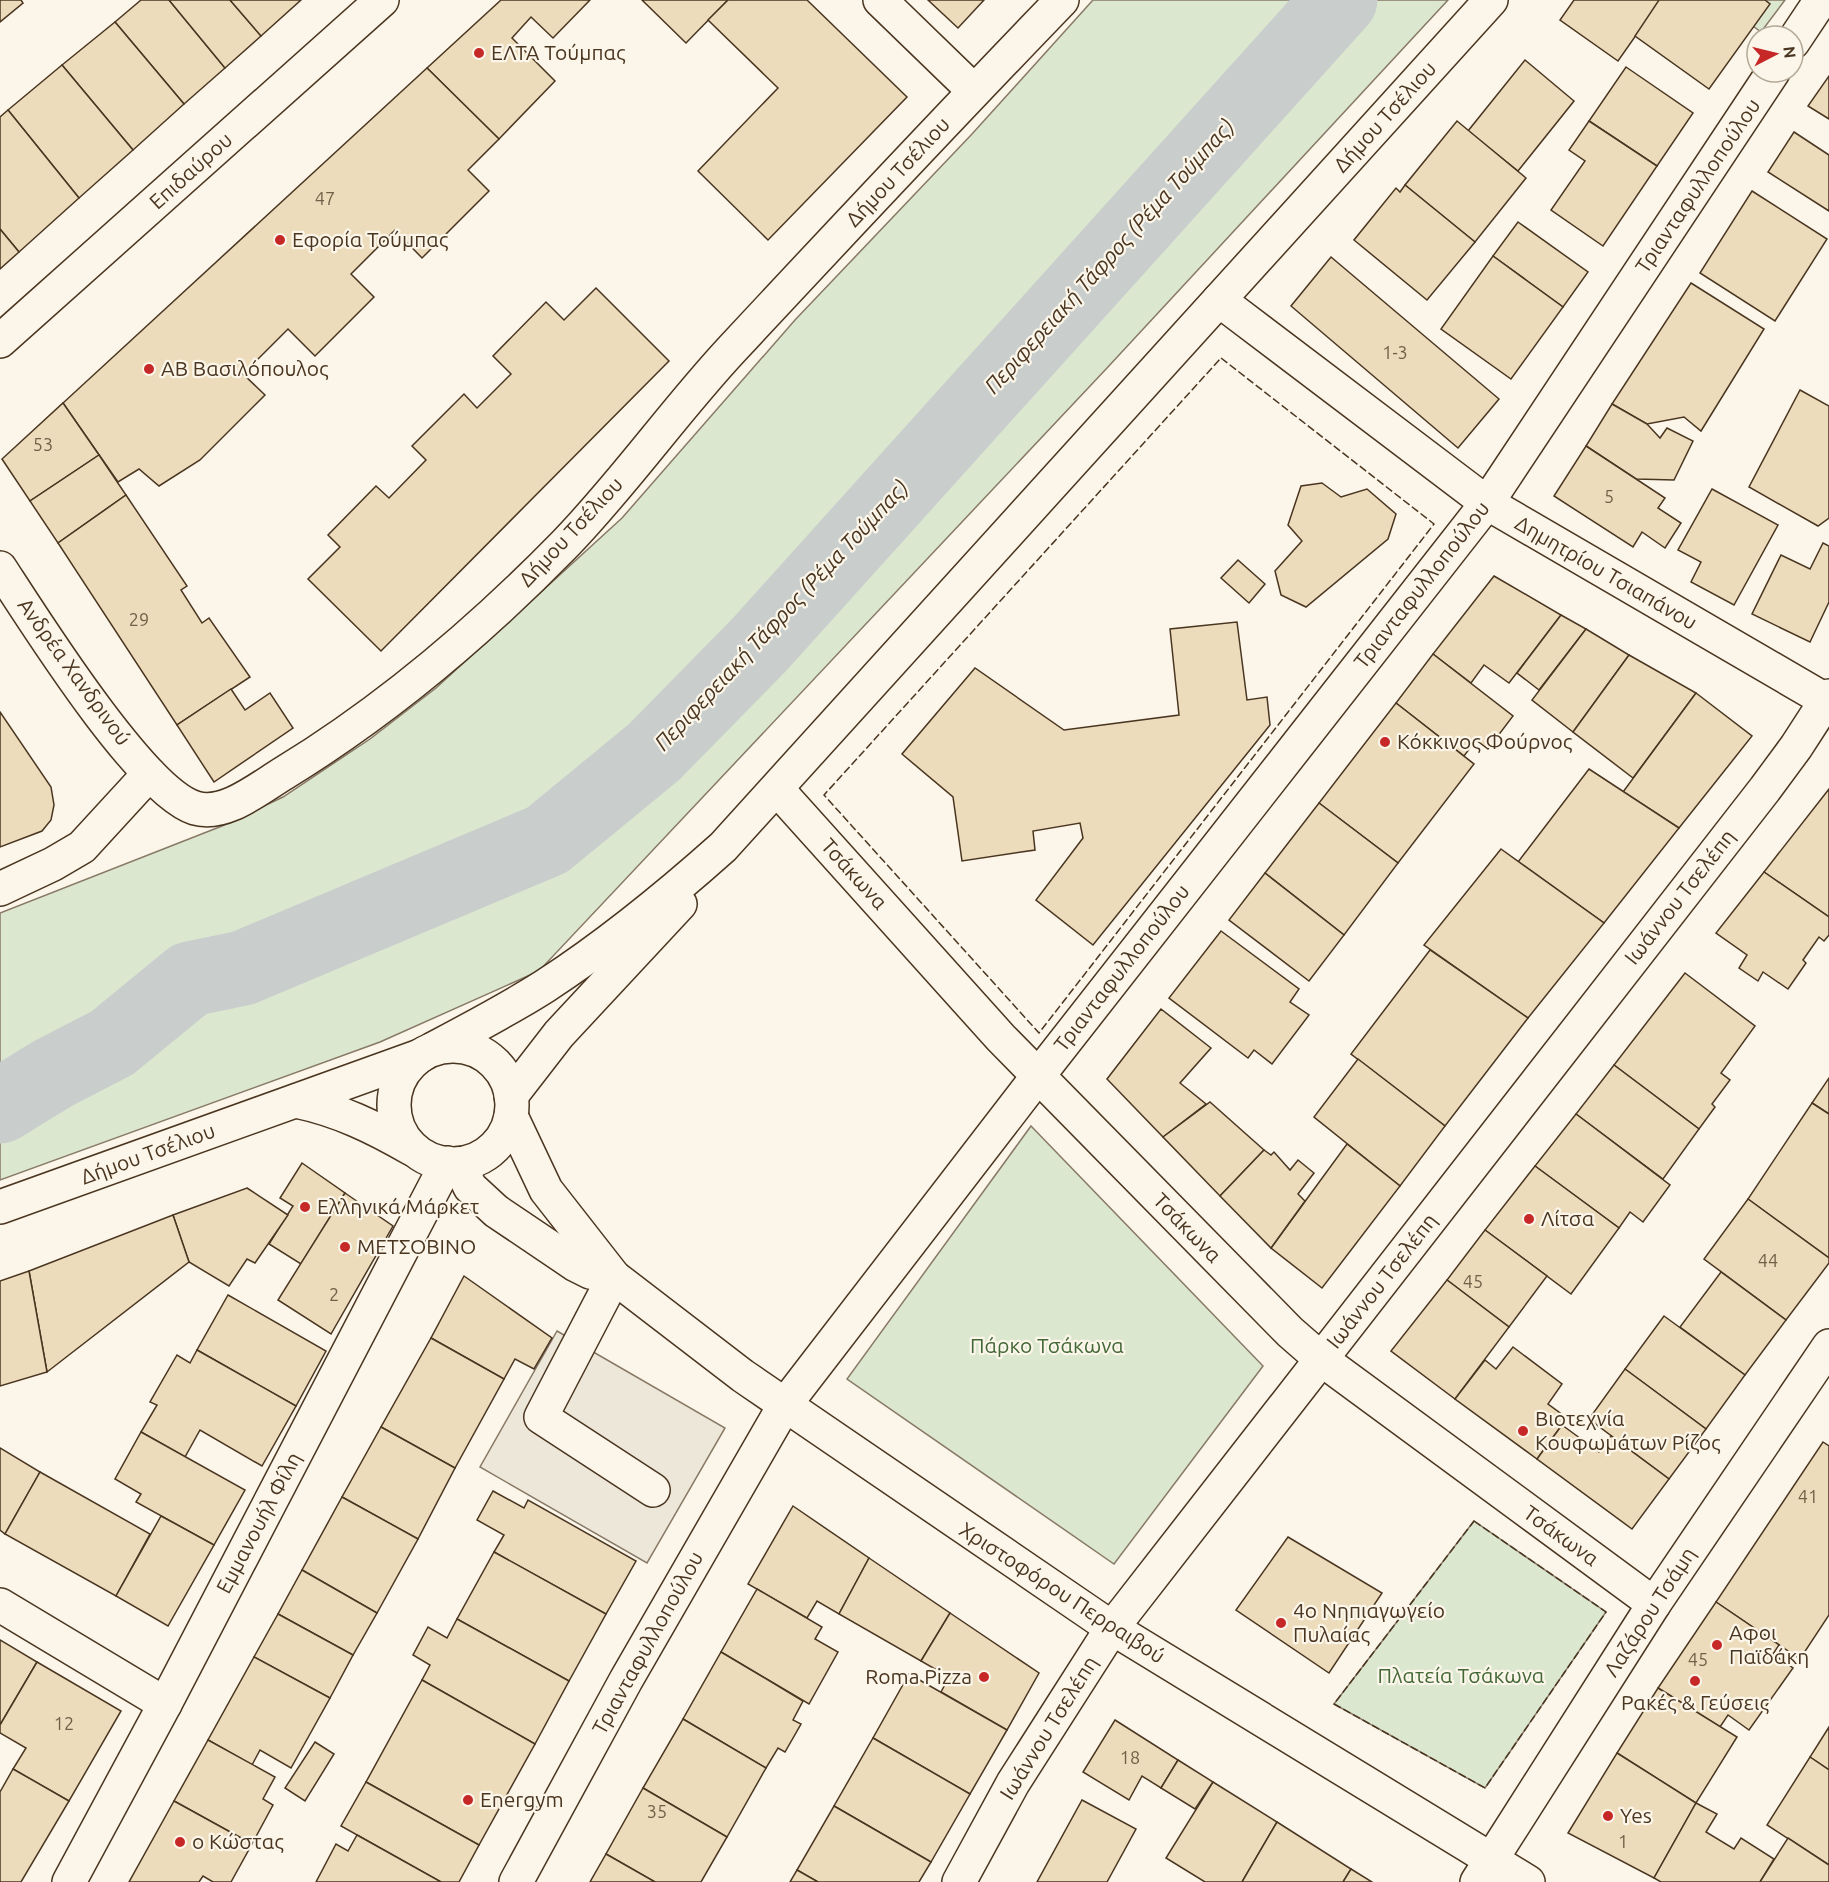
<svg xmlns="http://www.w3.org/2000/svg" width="1829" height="1882" viewBox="0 0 1829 1882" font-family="Ubuntu,sans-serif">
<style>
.green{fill:#dce7d0;stroke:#887966;stroke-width:1.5}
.parking{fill:#ede7d9;stroke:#887966;stroke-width:1.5}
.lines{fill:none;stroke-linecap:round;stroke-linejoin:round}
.river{stroke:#c9cecd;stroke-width:75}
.building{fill:#ecdcbc;stroke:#4a3520;stroke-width:1.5}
.minor-casing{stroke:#4a3520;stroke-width:36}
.minor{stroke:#fbf6e9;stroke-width:33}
.fence{stroke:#4a3520;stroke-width:1.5;stroke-dasharray:8 3;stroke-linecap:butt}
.poi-dot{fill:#c62828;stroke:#fbf6e9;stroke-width:2}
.labels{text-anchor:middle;stroke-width:4.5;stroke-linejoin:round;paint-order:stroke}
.number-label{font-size:18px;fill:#725f47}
.poi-label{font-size:21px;fill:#4a3520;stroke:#fbf6e9;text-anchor:start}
.street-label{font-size:21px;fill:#4a3520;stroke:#fbf6e9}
.park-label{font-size:21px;fill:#436837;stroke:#fbf6e9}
.water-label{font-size:22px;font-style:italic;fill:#4a3520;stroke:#fbf6e9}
</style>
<rect width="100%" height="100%" fill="#fbf6e9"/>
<g class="green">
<path d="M1093,0H1448L1107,368L539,971L380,1042L0,1180V913L222,826L283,797L370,739L436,688L622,518L795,320L972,134Z"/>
<path d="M1718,0H1785L1761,32Z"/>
<path d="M1031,1126L1263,1366L1114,1564L847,1379Z"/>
<path d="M1474,1521L1606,1612L1485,1788L1334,1704Z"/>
</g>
<path class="parking" d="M557,1331L725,1428L647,1563L480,1467Z"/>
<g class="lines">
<path class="river" d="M0,1106L52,1074L112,1043L190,979L243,968L547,840L654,752L760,644L1340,0"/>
</g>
<g class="building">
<path d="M0,0H21L23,3L0,22Z"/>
<path d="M141,0H169L225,68L184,104L115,22Z"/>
<path d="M169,0H230L261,36L225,68Z"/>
<path d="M230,0H301L261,36Z"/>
<path d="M501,0H590L553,38L531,17L512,38L555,81L499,139L427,68Z"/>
<path d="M642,0H728L686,43Z"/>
<path d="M728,0H807L907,97L768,240L698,171L778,88L708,20Z"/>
<path d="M928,0H984L958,28Z"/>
<path d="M1574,0H1659L1660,1L1618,61L1560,20Z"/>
<path d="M1659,0H1765L1770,4L1709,89L1635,36Z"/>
<path d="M115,22L184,104L133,150L62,65Z"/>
<path d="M1525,60L1574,101L1518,171L1468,131Z"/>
<path d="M62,65L133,150L79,198L8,110Z"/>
<path d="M1626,67L1693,113L1657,166L1589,121Z"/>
<path d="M427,68L499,139L468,170L489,191L422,258L395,230L351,274L374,297L315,356L288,329L243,374L265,395L200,460L159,486L139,469L118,482L63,403Z"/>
<path d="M1829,76V119L1808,106Z"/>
<path d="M8,110L79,198L19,252L0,229V117Z"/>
<path d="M1457,121L1526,178L1475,242L1405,185Z"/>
<path d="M1589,121L1657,166L1603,246L1551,210L1585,161L1569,150Z"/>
<path d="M1794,132L1829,155V211L1768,172Z"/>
<path d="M1405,185L1475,242L1427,300L1354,240L1396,188L1400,192Z"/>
<path d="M1752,191L1827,239L1775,321L1700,273Z"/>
<path d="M1518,222L1588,272L1563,307L1493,256Z"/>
<path d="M0,229L19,252L0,269Z"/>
<path d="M1493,256L1563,307L1511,379L1441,329Z"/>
<path d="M1331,257L1499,399L1458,448L1291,306Z"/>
<path d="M1691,283L1764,329L1701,431L1684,417L1647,424L1612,404Z"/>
<path d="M596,288L669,361L381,651L308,579L340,547L328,535L376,486L389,498L426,460L412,446L464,394L477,408L511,374L493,356L546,302L564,320Z"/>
<path d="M1800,390L1829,406V518L1818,526L1749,487Z"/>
<path d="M63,403L99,455L30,501L2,459Z"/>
<path d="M1612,404L1647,424L1660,438L1667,428L1693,441L1674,480L1636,479L1586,446Z"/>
<path d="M1586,446L1665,498L1658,508L1681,523L1665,548L1642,532L1633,547L1554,496Z"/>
<path d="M99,455L126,495L58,543L30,501Z"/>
<path d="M1322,483L1341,497L1367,489L1396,514L1388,539L1306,607L1281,595L1275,571L1302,541L1288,525L1301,486Z"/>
<path d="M1712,489L1778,525L1734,605L1691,582L1701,562L1678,550Z"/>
<path d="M126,495L187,586L181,590L202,623L209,618L250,677L177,725L58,543Z"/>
<path d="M1823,543L1829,546V602L1810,642L1752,614L1781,555L1810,569Z"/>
<path d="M1238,560L1265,584L1249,603L1221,578Z"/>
<path d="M1494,576L1561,615L1509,683L1484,665L1471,683L1433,654Z"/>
<path d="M1561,615L1586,629L1539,690L1517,673Z"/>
<path d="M1237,622L1247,700L1267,697L1270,725L1093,945L1036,900L1083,838L1080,823L1033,831L1035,850L962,861L953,797L902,754L975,668L1064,730L1179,715L1170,629Z"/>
<path d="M1586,629L1629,655L1573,732L1532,700Z"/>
<path d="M1433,654L1513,716L1488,749L1476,740L1464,756L1396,703Z"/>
<path d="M1629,655L1696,693L1633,778L1573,732Z"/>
<path d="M231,689L245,710L270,693L293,728L214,782L177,725Z"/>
<path d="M1696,693L1752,736L1679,828L1623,792Z"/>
<path d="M1396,703L1474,764L1398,863L1319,803Z"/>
<path d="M0,712L51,787L54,805L51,820L42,831L0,847Z"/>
<path d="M1589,769L1679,828L1604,923L1518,862Z"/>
<path d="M1829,789V917L1764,872Z"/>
<path d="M1319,803L1398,863L1344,935L1265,873Z"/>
<path d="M1501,849L1604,923L1528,1018L1424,945Z"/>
<path d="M1764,872L1829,917V935L1824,941L1819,937L1803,960L1806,963L1788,989L1763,972L1758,981L1739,968L1747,955L1716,933Z"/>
<path d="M1265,873L1344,935L1309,981L1229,920Z"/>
<path d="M1221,931L1299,989L1290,1002L1309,1015L1272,1064L1254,1050L1248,1058L1169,998Z"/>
<path d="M1430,950L1528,1018L1445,1126L1351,1054Z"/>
<path d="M1685,973L1755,1026L1721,1073L1730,1080L1712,1104L1715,1107L1699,1129L1614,1065Z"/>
<path d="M1161,1009L1211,1048L1180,1083L1206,1104L1163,1137L1107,1079Z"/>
<path d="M1358,1059L1445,1126L1400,1186L1314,1117Z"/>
<path d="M1614,1065L1699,1129L1663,1179L1576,1114Z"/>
<path d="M1829,1078V1114L1812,1103Z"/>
<path d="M1210,1102L1264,1150L1220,1196L1163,1137Z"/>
<path d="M1812,1103L1829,1114V1258L1748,1199Z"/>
<path d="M1576,1114L1670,1185L1643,1222L1630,1212L1619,1228L1535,1166Z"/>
<path d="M1347,1144L1400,1186L1322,1288L1271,1248Z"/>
<path d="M1264,1150L1271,1155L1274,1152L1290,1170L1298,1160L1314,1173L1298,1194L1305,1201L1271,1248L1220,1196Z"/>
<path d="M302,1163L345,1193L301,1264L269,1244L293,1206L280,1198Z"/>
<path d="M1535,1166L1619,1228L1571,1294L1485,1230Z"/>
<path d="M247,1188L288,1215L255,1263L247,1259L229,1286L189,1262L173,1215Z"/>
<path d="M345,1193L393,1226L331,1334L278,1300Z"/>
<path d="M1748,1199L1829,1258V1263L1786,1320L1704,1259Z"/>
<path d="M173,1215L189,1262L47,1372L29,1271Z"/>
<path d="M1485,1230L1547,1276L1509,1327L1447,1280Z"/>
<path d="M29,1271L47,1372L0,1386V1281Z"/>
<path d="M1721,1272L1786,1320L1745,1375L1680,1327Z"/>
<path d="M464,1276L552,1338L534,1369L515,1359L504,1379L431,1338Z"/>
<path d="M1447,1280L1509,1327L1455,1399L1391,1351Z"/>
<path d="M228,1295L326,1351L296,1406L197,1350Z"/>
<path d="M1664,1316L1745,1375L1706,1429L1625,1369Z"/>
<path d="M431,1338L504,1379L455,1468L381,1427Z"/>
<path d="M1513,1347L1562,1384L1548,1404L1567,1418L1537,1459L1455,1399L1485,1360L1496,1369Z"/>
<path d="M197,1350L296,1406L262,1466L200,1430L185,1457L141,1432L157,1405L150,1402L177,1355L190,1363Z"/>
<path d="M1625,1369L1706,1429L1669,1479L1589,1419Z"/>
<path d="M1562,1425L1599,1452L1611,1436L1669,1479L1632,1529L1537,1459Z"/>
<path d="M381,1427L455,1468L418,1539L342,1497Z"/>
<path d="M141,1432L245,1490L214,1545L136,1502L141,1494L115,1479Z"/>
<path d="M1823,1442L1829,1446V1615L1800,1659L1716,1602Z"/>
<path d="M0,1448L40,1472L5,1534L0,1530Z"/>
<path d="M40,1472L150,1534L116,1596L5,1534Z"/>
<path d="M493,1491L524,1508L528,1500L636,1561L606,1614L494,1552L504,1535L477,1520Z"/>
<path d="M342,1497L418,1539L377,1613L302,1570Z"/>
<path d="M793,1506L869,1558L839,1614L817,1601L807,1618L748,1584Z"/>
<path d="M161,1516L214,1545L168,1626L116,1596Z"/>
<path d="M1288,1537L1382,1593L1329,1673L1236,1610Z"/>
<path d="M494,1552L606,1614L569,1681L457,1619Z"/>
<path d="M869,1558L950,1613L921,1661L839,1614Z"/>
<path d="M302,1570L377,1613L353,1655L278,1614Z"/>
<path d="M757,1589L822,1627L815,1639L838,1652L809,1704L721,1652Z"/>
<path d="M1716,1602L1779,1645L1773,1654L1793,1668L1749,1730L1728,1715L1720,1727L1658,1688Z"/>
<path d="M950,1613L1039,1673L1007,1730L941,1692L949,1677L921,1661Z"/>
<path d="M278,1614L353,1655L330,1698L254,1657Z"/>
<path d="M457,1619L569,1681L535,1744L422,1680L430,1665L413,1655L428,1627L447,1638Z"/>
<path d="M0,1640L37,1662L0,1725Z"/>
<path d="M721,1652L803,1701L793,1720L801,1724L785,1752L778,1748L766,1768L683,1719Z"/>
<path d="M254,1657L330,1698L291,1768L260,1750L252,1765L208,1740Z"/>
<path d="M37,1662L121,1711L69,1801L13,1769L26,1748L0,1733V1725Z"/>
<path d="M909,1674L1007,1730L970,1794L873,1738Z"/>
<path d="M422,1680L535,1744L479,1845L366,1782Z"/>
<path d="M1658,1688L1737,1737L1696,1803L1617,1753Z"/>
<path d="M683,1719L766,1768L727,1837L643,1788Z"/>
<path d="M1115,1720L1178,1760L1161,1788L1142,1776L1129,1800L1083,1772Z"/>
<path d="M1829,1727V1770L1810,1757Z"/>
<path d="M873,1738L970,1794L931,1862L834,1806Z"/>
<path d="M208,1740L275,1777L263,1799L273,1805L252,1844L174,1801Z"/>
<path d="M315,1742L334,1754L305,1801L285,1788Z"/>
<path d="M1617,1753L1696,1803L1654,1878L1568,1833Z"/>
<path d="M1810,1757L1829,1770V1865L1767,1825Z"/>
<path d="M1178,1760L1213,1782L1195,1809L1161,1788Z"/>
<path d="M13,1769L69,1801L21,1882H0V1792Z"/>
<path d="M366,1782L479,1845L459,1882H441L341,1826Z"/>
<path d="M1213,1782L1277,1822L1242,1882H1205L1166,1858Z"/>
<path d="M643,1788L727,1837L701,1882H655L606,1854Z"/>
<path d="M1082,1800L1136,1829L1107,1882H1037Z"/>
<path d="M174,1801L252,1844L231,1882H213L203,1876L199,1882H129Z"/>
<path d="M1696,1803L1717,1814L1706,1832L1734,1849L1741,1838L1774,1859L1760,1882H1661L1654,1878Z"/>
<path d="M834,1806L931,1862L919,1882H818L797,1870Z"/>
<path d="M1277,1822L1351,1869L1343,1882H1242Z"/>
<path d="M357,1835L441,1882H316L336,1844L348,1851Z"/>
<path d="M1788,1838L1829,1865V1882H1760Z"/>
<path d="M606,1854L655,1882H590Z"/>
<path d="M1351,1869L1372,1882H1343Z"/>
<path d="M797,1870L818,1882H790Z"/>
</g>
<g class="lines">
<defs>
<g id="minor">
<path d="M880,0L974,91"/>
<path d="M1793,42L1821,0"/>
<path d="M1219,300L1487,503L1829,702"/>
<path d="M0,341L382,0"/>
<path d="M0,568C34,620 141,791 195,808C225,817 259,788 284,773C387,710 481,630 565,544C625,482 675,410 733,348C842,231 951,115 1062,0"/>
<path d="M777,789L1001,1038L1290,1332L1321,1359L1654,1604"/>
<path d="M0,889L53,864L82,847L149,774"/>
<circle cx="453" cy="1105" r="59"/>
<path d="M433,1049C471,1029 509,1009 545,986C608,945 667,897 723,847L1491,0"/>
<path d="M511,1096L559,1034L680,904"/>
<path d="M296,1101C339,1110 374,1127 412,1149"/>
<path d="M511,1116L546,1190L614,1277L743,1376L1112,1628L1528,1882"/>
<path d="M459,1164L470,1187L496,1211L576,1265L590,1272L614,1277"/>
<path d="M0,1207L420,1056"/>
<path d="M614,1277L541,1417L653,1490"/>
<path d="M0,1605L165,1704"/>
<path d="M69,1882L165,1704L447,1163"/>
<path d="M516,1882L626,1680L784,1406L1038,1076L1487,503L1773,72"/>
<path d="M959,1882L1013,1783L1112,1628L1765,789L1796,747L1829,696"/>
<path d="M1477,1882L1654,1604L1829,1346"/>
</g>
</defs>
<use href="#minor" class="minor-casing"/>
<use href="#minor" class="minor"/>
<g class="fence">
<path d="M1221,358L1434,524L1039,1033L824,795Z"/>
<path d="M1474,1521L1606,1612L1485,1788L1334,1704Z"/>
</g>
</g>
<g class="poi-dot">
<circle cx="479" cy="53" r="6"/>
<circle cx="280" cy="240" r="6"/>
<circle cx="149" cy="369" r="6"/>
<circle cx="1385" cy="742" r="6"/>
<circle cx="305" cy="1207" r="6"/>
<circle cx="1529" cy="1219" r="6"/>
<circle cx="345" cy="1247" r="6"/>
<circle cx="1523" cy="1431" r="6"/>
<circle cx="1281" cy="1623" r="6"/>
<circle cx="1717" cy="1645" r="6"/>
<circle cx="984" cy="1677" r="6"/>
<circle cx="1695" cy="1681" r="6"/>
<circle cx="468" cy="1800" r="6"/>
<circle cx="1608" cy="1816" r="6"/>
<circle cx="180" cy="1842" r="6"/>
</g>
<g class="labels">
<g class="number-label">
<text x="325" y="205">47</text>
<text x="1395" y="359">1-3</text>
<text x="43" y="451">53</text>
<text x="1609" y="503">5</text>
<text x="139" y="626">29</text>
<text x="1768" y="1267">44</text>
<text x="1473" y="1288">45</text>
<text x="334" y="1301">2</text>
<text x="1808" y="1503">41</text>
<text x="1698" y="1666">45</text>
<text x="64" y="1730">12</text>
<text x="1130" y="1764">18</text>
<text x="657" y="1818">35</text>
<text x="1623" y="1848">1</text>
</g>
<g class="poi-label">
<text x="491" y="60">ΕΛΤΑ Τούμπας</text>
<text x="292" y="247">Εφορία Τούμπας</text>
<text x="161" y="376">ΑΒ Βασιλόπουλος</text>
<text x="1397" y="749">Κόκκινος Φούρνος</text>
<text x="317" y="1214">Ελληνικά Μάρκετ</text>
<text x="1541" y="1226">Λίτσα</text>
<text x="357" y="1254">ΜΕΤΣΟΒΙΝΟ</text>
<text x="1535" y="1426">Βιοτεχνία<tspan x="1535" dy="24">Κουφωμάτων Ρίζος</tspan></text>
<text x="1293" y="1618">4ο Νηπιαγωγείο<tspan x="1293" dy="24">Πυλαίας</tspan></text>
<text x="1729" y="1640">Αφοι<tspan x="1729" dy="24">Παϊδάκη</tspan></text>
<text x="972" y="1684" text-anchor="end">Roma Pizza</text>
<text x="1695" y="1710" text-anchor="middle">Ρακές &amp; Γεύσεις</text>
<text x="480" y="1807">Energym</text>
<text x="1620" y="1823">Yes</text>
<text x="192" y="1849">ο Κώστας</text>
</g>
<g class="street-label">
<text transform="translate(1385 117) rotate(-48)" y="7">Δήμου Τσέλιου</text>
<text transform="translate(191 171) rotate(-42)" y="7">Επιδαύρου</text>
<text transform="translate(898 172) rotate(-47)" y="7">Δήμου Τσέλιου</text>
<text transform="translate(1698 186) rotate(-56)" y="7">Τριανταφυλλοπούλου</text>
<text transform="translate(571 532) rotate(-47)" y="7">Δήμου Τσέλιου</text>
<text transform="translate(1606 573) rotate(30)" y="7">Δημητρίου Τσιαπάνου</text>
<text transform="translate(1422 585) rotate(-52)" y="7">Τριανταφυλλοπούλου</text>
<text transform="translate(74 672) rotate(54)" y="7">Ανδρέα Χανδρινού</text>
<text transform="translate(854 874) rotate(48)" y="7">Τσάκωνα</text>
<text transform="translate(1680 897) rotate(-52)" y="7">Ιωάννου Τσελέπη</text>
<text transform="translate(1122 968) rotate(-52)" y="7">Τριανταφυλλοπούλου</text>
<text transform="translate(148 1154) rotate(-20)" y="7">Δήμου Τσέλιου</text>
<text transform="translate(1187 1228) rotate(46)" y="7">Τσάκωνα</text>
<text transform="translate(1382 1281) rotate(-52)" y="7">Ιωάννου Τσελέπη</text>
<text transform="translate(259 1523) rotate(-62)" y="7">Εμμανουήλ Φίλη</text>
<text transform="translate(1561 1536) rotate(36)" y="7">Τσάκωνα</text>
<text transform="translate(1062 1593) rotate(33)" y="7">Χριστοφόρου Περραιβού</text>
<text transform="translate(1650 1612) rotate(-57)" y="7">Λαζάρου Τσάμη</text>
<text transform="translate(648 1643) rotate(-61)" y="7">Τριανταφυλλοπούλου</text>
<text transform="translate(1049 1728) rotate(-58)" y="7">Ιωάννου Τσελέπη</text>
</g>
<g class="park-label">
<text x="1047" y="1353">Πάρκο Τσάκωνα</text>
<text x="1461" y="1683">Πλατεία Τσάκωνα</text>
</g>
<g class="water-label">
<text transform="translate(1109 256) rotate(-48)" y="8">Περιφερειακή Τάφρος (Ρέμα Τούμπας)</text>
<text transform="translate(781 615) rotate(-47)" y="8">Περιφερειακή Τάφρος (Ρέμα Τούμπας)</text>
</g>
</g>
<g transform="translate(1775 54) rotate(83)"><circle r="28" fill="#fbf6e9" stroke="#b4a999" stroke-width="1.5"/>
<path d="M0-4.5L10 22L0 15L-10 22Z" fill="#c62828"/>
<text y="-9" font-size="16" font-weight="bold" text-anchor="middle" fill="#4a3520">N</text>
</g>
</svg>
